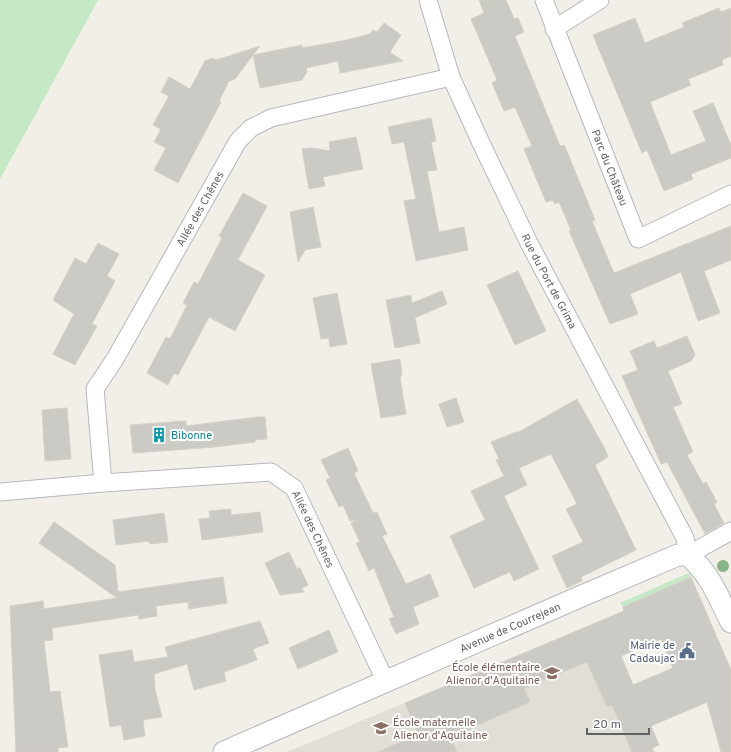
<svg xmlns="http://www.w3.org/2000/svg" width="731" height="752" viewBox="0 0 731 752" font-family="Overpass,sans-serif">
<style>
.education{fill:#e1ded6}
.green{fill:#c5e8c5}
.building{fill:#cccac5;stroke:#d6d1c6;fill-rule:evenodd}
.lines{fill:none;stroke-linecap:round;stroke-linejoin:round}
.minor-casing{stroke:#b5b8bc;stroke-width:19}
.tertiary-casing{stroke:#b5b8bc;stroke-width:23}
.minor{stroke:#fff;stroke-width:17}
.tertiary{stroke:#fff;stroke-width:21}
.tree{fill:#89b387}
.labels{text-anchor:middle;stroke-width:4;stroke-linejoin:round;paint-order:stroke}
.street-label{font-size:11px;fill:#5f6368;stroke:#fff}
.culture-label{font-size:11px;fill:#0d838f;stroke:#fff;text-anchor:start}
.service-label{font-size:11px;fill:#4e5e75;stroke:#fff;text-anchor:end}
.education-label{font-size:11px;fill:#785e54;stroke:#fff;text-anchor:end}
</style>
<rect width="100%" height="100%" fill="#f1efe8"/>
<path class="education" d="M606,619L659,745L652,748L654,752H287Z"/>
<g class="green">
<path d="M0,0H98L0,179Z"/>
<path d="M689,573L691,577L623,607L620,603Z"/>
</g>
<g class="building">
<path d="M479,0H506L514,19L518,18L524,32L515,36L560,146L564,145L568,154L595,220L592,221L614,273L731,226V260L704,271L720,313L698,321L681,272L630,294L638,314L610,324L569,231L571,230L559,202L555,204L553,200L546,202L524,149L532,146L515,107L504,111L492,83L497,80L471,19L484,13Z"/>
<path d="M719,8L721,12L731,8V56L722,60L723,65L688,79L691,85L650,102L671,155L706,141L693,111L713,103L731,145V158L691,174L693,179L664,191L647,150L642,153L593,35L635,18L645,43L684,27L682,23Z"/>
<path d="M384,23L401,35L390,52L403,61L340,73L338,61L306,68L307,72L302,80L260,88L253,55L235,79L229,81L219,101L221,102L178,183L154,170L166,148L154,142L161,129L153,125L169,96L161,92L169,77L190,89L205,61L212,58L216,60L260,46L253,55L302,45V48L347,40L370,34L373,30L377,32Z"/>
<path d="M431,118L436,141L431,142L437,170L427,171L439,232L464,227L468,250L416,261L404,201L416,199L404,142L392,144L388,127Z"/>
<path d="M356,137L363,169L323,177L325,186L309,189L302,149L312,148L330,151L329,142Z"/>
<path d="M243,193L267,206L238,260L265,275L235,331L209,317L178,375L174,373L168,385L147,373L166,337L170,339L187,305L183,303L194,282L198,284L222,238L219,236Z"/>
<path d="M313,207L321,247L305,250L298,262L290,212Z"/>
<path d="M98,243L119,254L107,276L115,281L92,324L97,326L75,365L53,354L74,314L53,300L75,258L86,264Z"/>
<path d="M518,271L546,331L515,345L487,285Z"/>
<path d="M442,291L447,304L415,318L420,343L395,348L386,300L411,295L412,303Z"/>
<path d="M337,293L347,344L330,347L329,338L321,339L313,298Z"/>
<path d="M687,336L695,355L691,361L668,371L682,404L673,407L693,452L687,455L703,484L706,482L717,502L714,504L724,523L705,534L667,462L661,464L622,376L638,370L630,351L654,341L657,348Z"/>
<path d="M400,359L402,374L400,378L406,414L381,418L371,364Z"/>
<path d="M456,398L464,422L447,427L439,404Z"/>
<path d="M577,399L605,449L608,457L595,465L636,550L581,577L582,581L567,588L552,556L583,542L566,509L577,504L551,454L519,468L527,485L504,496L539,569L514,581L510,572L474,588L450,536L485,520L471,491L504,476L496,460L499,459L491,442L516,432L517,433Z"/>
<path d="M67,408L71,459L45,461L42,410Z"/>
<path d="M257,417H265L267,439L255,440V442L215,447L133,453L130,425L186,421V426Z"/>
<path d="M348,448L358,471L354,473L373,513L377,512L387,534L382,536L406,584L430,574L439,596L413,607L419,624L396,634L389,619L394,617L374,568L369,571L356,543L360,542L351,523L357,520L350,521L343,505L339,507L326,480L330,478L321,460Z"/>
<path d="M231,509V515L260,512L263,532L202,540L199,519L210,518L209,511Z"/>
<path d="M164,513L168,542L150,544L149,541L116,545L113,520Z"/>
<path d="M54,522L115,565L118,592L223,577L227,603L189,609L188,602L156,606L157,616L139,619L138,615L52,628L53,640L44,641L50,692L60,691L68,747L58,748V752H16L10,606L43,601L44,609L117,598L39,543Z"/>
<path d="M289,552L297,569L300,568L308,585L302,588L304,592L280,595L265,563Z"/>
<path d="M691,577L731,670V752H721L707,702L651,726L659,745L652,748L654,752H632L612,705L607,707L587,662L524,688L530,702L451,737L457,752H378L418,734L405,703L624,611L623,607ZM661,639L673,668L633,685L621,656Z"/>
<path d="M260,621L269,643L253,649L257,660L224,672L226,681L194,690L187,664L154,674L155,689L162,717L143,720L145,736L124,740L121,725L110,727L99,655L132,650L134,662L168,657L165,647Z"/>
<path d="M329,630L338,652L298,669L289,648Z"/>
</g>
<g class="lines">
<defs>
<g id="minor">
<path id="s1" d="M428,0L451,77L481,143L529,243L685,538L688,555L731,531"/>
<path id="s2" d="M544,0L638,239L731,194"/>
<path d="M554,29L600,0"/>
<path id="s3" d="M103,483L95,389L115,359L238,141L251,128L271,118L451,77"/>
<path id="s4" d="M0,492L103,483L271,472L294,488L386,682"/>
</g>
<g id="tertiary">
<path id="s5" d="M224,752L584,595L678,555H688C710,574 718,596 731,622"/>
</g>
</defs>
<use href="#minor" class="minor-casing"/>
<use href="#tertiary" class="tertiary-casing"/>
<use href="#minor" class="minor"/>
<use href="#tertiary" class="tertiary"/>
</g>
<circle class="tree" cx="723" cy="566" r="6"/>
<defs>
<symbol id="building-bare" viewBox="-9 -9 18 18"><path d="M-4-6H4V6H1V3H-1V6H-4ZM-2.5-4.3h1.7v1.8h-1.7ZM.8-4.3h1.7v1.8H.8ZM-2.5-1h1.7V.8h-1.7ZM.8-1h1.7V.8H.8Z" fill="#0f9aa8" stroke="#fff" stroke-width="2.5" paint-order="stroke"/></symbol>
<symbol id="civic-bare" viewBox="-9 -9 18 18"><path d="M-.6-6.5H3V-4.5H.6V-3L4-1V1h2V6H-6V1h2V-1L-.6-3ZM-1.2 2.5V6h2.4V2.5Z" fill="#5c6f8a" stroke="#fff" stroke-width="2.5" paint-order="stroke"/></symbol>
<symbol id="school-bare" viewBox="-9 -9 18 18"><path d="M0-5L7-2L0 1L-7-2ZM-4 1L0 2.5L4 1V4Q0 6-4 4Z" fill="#8d6e63" stroke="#fff" stroke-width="2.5" paint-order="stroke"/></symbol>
</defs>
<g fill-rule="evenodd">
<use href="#building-bare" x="148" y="424" width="22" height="22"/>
<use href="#civic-bare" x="676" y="640" width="22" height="22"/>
<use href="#school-bare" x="541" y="662" width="22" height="22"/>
<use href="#school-bare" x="370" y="717" width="22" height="22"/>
</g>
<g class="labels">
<g class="street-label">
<text dy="4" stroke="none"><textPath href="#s2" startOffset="180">Parc du Château</textPath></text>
<text dy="4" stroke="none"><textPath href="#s3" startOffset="303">Allée des Chênes</textPath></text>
<text dy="4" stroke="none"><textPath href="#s1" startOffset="307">Rue du Port de Grima</textPath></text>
<text dy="4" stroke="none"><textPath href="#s4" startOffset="345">Allée des Chênes</textPath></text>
<text dy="4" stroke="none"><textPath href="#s5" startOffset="312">Avenue de Courrejean</textPath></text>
</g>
<g class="culture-label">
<text x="171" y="439">Bibonne</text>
</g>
<g class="service-label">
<text x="675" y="649">Mairie de<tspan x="675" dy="13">Cadaujac</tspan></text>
</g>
<g class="education-label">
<text x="540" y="671">École élémentaire<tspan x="540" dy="13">Alienor d'Aquitaine</tspan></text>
<text x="393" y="726" text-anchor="start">École maternelle<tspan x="393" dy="13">Alienor d'Aquitaine</tspan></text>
</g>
</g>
<path d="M587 728v6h62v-6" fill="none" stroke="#5f6368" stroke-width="2"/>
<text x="593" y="728" font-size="12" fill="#5f6368" stroke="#ffffff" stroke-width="3" paint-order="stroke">20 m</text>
</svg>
